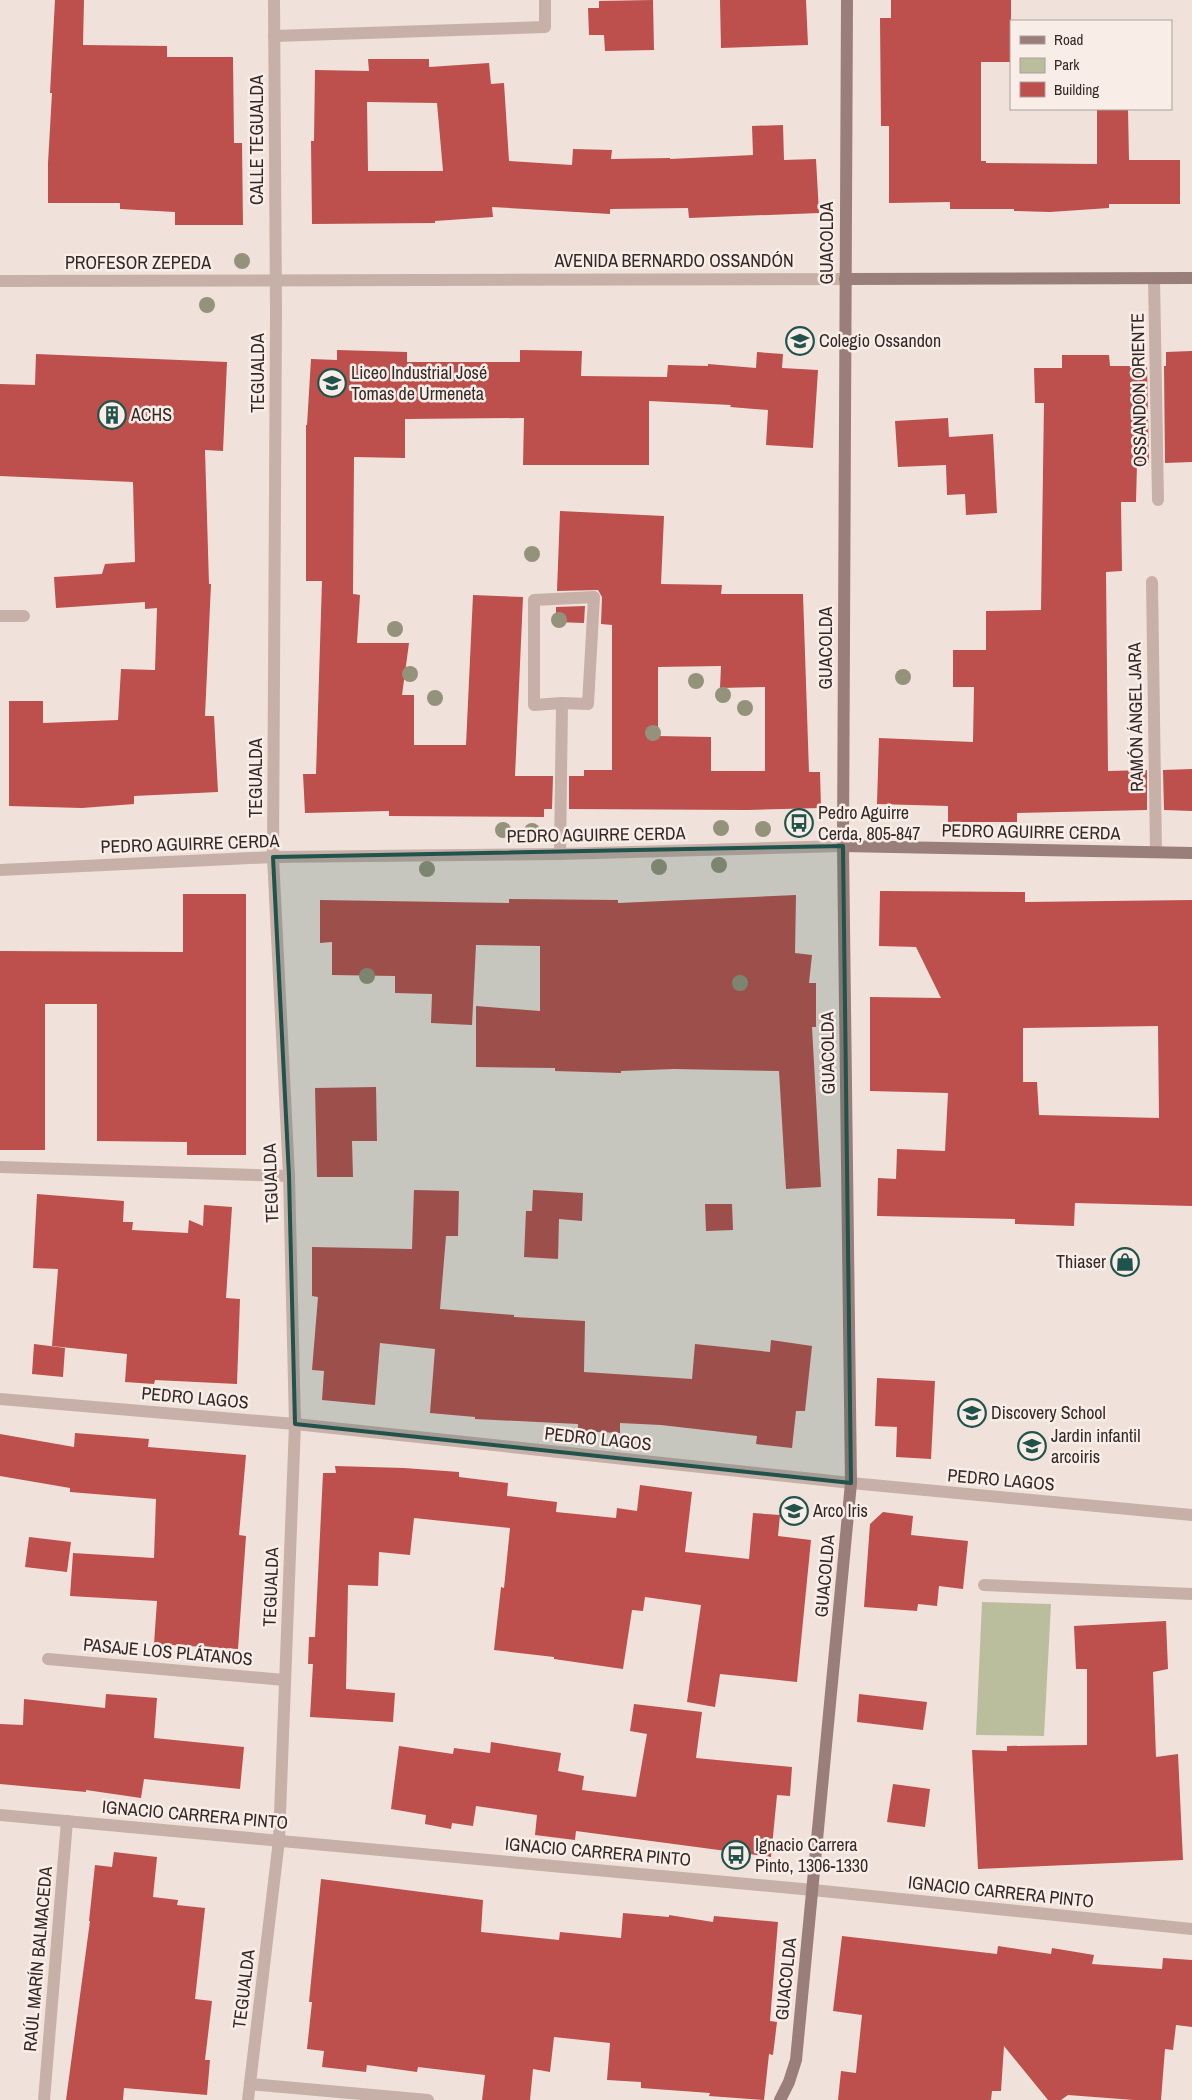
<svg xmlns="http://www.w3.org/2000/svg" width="1192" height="2100" viewBox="0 0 1192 2100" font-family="'Archivo Narrow',sans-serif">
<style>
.green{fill:#babe9c}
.building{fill:#bd4f4c;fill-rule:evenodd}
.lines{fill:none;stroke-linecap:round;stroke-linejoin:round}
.service{stroke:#c7b0a8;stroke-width:12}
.minor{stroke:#c7b0a8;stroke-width:12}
.tertiary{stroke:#c7b0a8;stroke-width:12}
.secondary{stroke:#9a7e7a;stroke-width:12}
.tree{fill:#95927b}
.marked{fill:#20534b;fill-opacity:0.2;stroke:#20534b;stroke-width:4;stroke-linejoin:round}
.labels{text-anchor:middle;stroke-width:5;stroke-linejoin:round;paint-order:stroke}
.street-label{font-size:18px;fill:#342928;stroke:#f8ede7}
.poi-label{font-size:18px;fill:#342928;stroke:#f8ede7;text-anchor:start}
</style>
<rect width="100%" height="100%" fill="#f0e2db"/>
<path class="green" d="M982,1602L1051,1604L1044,1736L976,1735Z"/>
<g class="building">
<path d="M55,0H84L83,45L167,46V57H233L234,143H242L243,225H175V212L120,209V203H48V163L52,93H50Z"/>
<path d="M653,0L654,50L605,51L604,35H589L588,8H599V1Z"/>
<path d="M720,0H806L808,45L721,48Z"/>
<path d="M891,0H1011V62H981V161H986V163L1097,164V109H1128L1129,160H1180V204H1109V208L1050,212L1014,211V209H950V202L889,203V126H881L880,18H891Z"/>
<path d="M368,59H429V67L489,63L491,84L504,83L509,161L572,165L573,149L612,150L611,159L670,158V159L753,155L752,126L783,125L784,160L816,159L819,213L689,218L688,208L610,209V214L492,207L493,217L435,221V223L312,224L311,141H314L315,70L369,71ZM367,102L437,103L443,171H368Z"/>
<path d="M337,350L407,352V362H520V350L582,351L581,376L667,377L668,365L708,366V364L756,368L757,352L783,354L782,368L818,370L813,448L766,445L768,410L730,407L731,405L649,401V465H523L524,418L405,419V458L354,457L353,594L360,595L357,643H409L402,695H414V745H466L473,595L523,597L515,776H553L552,809H544V817L389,816V811L305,813L303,774H316L322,581H306V425H307L311,359L337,360Z"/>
<path d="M1192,351V462L1165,463L1164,366H1166V352Z"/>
<path d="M36,354L227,362L223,451L205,450L209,584H211L205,716H214L218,792L134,796V804L82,808L9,806V701H43V723L118,720L121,669L155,670L157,608L145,609V602L56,608L54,577L102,574L105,564L135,562L133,482L0,476V384L35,385Z"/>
<path d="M1062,355H1109L1110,366H1147L1149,463L1137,464L1136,502H1121L1122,571L1106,572L1108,771L1147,770V810L1017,813V822H948V806L877,804L879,738L973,742L974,687H953V650H986V611L1041,610L1044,403H1035L1034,368H1062Z"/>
<path d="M948,418L949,437L993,434L997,513L966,515L965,494L947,495L946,465L898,467L895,421Z"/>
<path d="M560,511L664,516L661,584L722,585L721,594H803L809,772H820L821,808L748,810L569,809V776H584V770H612V625L601,624L602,597L598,590L557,591ZM721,666L720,688L765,687V771H711V737L658,736V667Z"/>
<path d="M585,606L584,623L556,622V607Z"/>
<path d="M1192,769V811L1164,810L1163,770Z"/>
<path d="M880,891L1025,892V902L1192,900V1206L1075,1203L1074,1226L1015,1224V1219L877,1216L878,1178L896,1179L897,1149L945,1151L948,1093L870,1091V997L941,998L916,947L879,946ZM1158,1026L1159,1118L1039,1115L1037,1082H1023V1028Z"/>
<path d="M183,894H246V1155H187V1142L97,1141V1004H45V1150H0V951L183,952Z"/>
<path d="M796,895L795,953L812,955L809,983H816V1027H812L821,1187L786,1189L779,1071L674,1069L621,1071V1073L555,1071V1068L476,1067V1006L540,1011V946L476,945L472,1025L431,1023L432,994L395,993V976L332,975V942L320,943V900L509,903V899L618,900V903Z"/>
<path d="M376,1087L377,1141H352L353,1177H317L315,1088Z"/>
<path d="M414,1190L459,1191L458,1236H446L440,1309L514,1315V1317L585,1321L584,1372L692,1379L695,1344L770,1352L771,1340L812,1346L805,1411H796L792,1448L756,1444L757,1436L661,1425L620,1423V1433L578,1431V1424L475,1419V1417L430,1413L435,1349L380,1343L375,1405L322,1400L324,1371L312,1370L318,1297L312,1296V1247L412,1249Z"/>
<path d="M533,1190L583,1193L582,1221L559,1219L558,1259L524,1257L526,1211H532Z"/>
<path d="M37,1194L124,1201L123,1222H133L132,1230L188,1233L189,1220L203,1226L204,1205L232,1207L226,1298L240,1299L237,1384L155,1380L154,1384L125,1382L127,1354L52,1346L58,1269L33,1268Z"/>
<path d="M705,1204H732L733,1230L706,1231Z"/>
<path d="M34,1344L65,1348L63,1377L32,1374Z"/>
<path d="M877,1378L935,1381L931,1459L896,1457L897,1427L875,1426Z"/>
<path d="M75,1433L149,1439L148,1447L246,1455L239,1535L246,1536L238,1649L154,1644L157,1601L70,1596L73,1553L154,1558L156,1499L70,1492V1488L0,1476V1434L74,1447Z"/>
<path d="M335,1466L404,1468L459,1472V1477L508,1483L507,1496L557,1502L556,1512L616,1518L617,1508L637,1511L640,1485L692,1492L685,1552L749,1559L753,1513L780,1515L778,1536L811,1540L797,1682L720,1674L715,1707L687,1702L701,1605L645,1597L643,1611L632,1610L623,1669L554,1659V1657L494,1650L501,1587L504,1588L510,1528L414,1518L410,1555L379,1552L378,1586L348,1585L346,1689L395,1693L393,1722L310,1717L313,1664H308L309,1637H315L323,1473H336Z"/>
<path d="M883,1512L913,1516L911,1535L968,1541L963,1589L939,1586L937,1606L918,1604L917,1611L864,1607L870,1524Z"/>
<path d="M29,1537L71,1542L67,1572L25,1567Z"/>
<path d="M1166,1621L1168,1669L1153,1672L1156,1757L1178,1754L1183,1860L978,1869L972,1750L1007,1751V1746L1087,1745V1669H1076L1074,1626Z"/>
<path d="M106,1694L157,1698L154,1738L244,1747L240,1789L144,1779L141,1798L86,1790V1792L0,1784V1724L23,1725L24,1699L105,1708Z"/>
<path d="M859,1694L927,1702L923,1730L857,1722Z"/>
<path d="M634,1704L702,1712L696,1758L792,1767L790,1796L777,1795L771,1857L576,1831L575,1840L535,1835L537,1815L476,1806L473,1826L452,1823L451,1829L425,1824L426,1815L391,1809L399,1746L453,1754L454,1748L490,1753L491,1742L561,1753L558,1771L584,1776L582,1790L636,1797L647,1734L630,1731Z"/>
<path d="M893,1784L930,1789L925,1827L887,1822Z"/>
<path d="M114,1852L157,1857L153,1897L178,1900L177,1905L205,1908L195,1999L212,2001L205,2060H210L207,2095L124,2088L123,2100H66L90,1921H89L95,1865L112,1867Z"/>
<path d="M321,1879L483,1900L481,1932L559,1940L560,1932L621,1938L623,1913L669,1917V1915L713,1922L714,1916L778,1922L770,2021L777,2022L773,2055L769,2054L764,2100L709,2096L710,2093L641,2088V2082L607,2080L610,2043L554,2037L550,2072L533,2069L530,2100H482L485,2075L418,2067L417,2072L367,2065L366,2072L322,2067L324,2051L307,2049L312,2002H309Z"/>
<path d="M842,1936L997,1954L998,1946L1051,1954L1052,1948L1094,1955L1092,1964L1162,1969L1163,1958L1192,1960V2027L1176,2025L1173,2050L1165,2049L1161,2100H1134L1068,2095L1061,2100H1048L1004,2046L1001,2091H992L991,2100H838L841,2071L856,2073L862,2015L833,2011Z"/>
</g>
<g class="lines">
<g class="service">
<path d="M0,616H24"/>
<path d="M0,1167L289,1176"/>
<path d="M984,1585L1192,1594"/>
</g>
<g class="minor">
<path d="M274,36L545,27V0"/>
<path d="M1154,278L1158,500"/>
<path d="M0,281L845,279"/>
<path d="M1152,582L1156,852"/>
<path d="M560,854L562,703L588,704L594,597L534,600V705L562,703"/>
<path d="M0,870L273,857L560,854L843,846"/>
<path d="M0,1399L295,1424L851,1483"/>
<path d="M48,1659L284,1680"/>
<path d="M0,1815L813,1890"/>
<path d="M250,2084L428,2100"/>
<path d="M44,2100L67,1821"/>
<path d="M248,2100L279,1840L295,1424L289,1176L273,857L276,311L274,0"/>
</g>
<g class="tertiary">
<path d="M851,1483L1192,1515"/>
<path d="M813,1890L1192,1929"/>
</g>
<g class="secondary">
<path d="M845,279L1192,278"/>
<path d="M843,846L1192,853"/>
<path d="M780,2100L789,2082L796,2060L851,1483L843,846L847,0"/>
</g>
</g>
<g class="tree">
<circle cx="242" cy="261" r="8"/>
<circle cx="207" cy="305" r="8"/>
<circle cx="532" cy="554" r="8"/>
<circle cx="559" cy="620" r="8"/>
<circle cx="395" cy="629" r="8"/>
<circle cx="410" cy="674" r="8"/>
<circle cx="903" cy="677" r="8"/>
<circle cx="696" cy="681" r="8"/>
<circle cx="723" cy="695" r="8"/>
<circle cx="435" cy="698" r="8"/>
<circle cx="745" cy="708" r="8"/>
<circle cx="653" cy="733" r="8"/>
<circle cx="721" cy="828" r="8"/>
<circle cx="763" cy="829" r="8"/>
<circle cx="503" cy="830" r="8"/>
<circle cx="532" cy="831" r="8"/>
<circle cx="719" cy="865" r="8"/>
<circle cx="659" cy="867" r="8"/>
<circle cx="427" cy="869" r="8"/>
<circle cx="367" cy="976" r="8"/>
<circle cx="740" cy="983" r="8"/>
</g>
<path class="marked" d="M843,846L851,1483L295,1424L289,1176L273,857Z"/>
<defs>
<symbol id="school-ring" viewBox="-11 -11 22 22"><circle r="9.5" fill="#f8ede7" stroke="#20534b" stroke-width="1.5"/><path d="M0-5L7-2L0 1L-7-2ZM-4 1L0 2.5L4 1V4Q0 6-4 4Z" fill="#20534b"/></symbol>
<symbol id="building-ring" viewBox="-11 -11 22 22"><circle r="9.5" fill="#f8ede7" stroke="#20534b" stroke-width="1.5"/><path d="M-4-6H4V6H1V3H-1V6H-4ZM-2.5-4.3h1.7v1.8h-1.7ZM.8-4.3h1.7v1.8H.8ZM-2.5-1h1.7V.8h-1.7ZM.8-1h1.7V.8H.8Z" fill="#20534b"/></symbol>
<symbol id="bus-ring" viewBox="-11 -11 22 22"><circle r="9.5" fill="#f8ede7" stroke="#20534b" stroke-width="1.5"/><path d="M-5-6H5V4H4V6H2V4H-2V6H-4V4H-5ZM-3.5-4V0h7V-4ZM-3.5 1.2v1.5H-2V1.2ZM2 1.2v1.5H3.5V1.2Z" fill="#20534b"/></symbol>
<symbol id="shop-ring" viewBox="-11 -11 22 22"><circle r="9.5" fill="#f8ede7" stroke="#20534b" stroke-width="1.5"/><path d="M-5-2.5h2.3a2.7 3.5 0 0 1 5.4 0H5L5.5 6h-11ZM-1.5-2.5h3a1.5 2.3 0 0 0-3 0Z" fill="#20534b"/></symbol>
</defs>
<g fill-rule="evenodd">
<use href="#school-ring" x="784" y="325" width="32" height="32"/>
<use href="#school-ring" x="316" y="367" width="32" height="32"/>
<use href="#building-ring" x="96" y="399" width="32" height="32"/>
<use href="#bus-ring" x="783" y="807" width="32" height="32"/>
<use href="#shop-ring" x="1109" y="1246" width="32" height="32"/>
<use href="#school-ring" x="956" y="1397" width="32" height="32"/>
<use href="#school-ring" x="1016" y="1430" width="32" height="32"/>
<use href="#school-ring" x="778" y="1495" width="32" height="32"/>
<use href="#bus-ring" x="720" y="1839" width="32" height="32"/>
</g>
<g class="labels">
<g class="street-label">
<text transform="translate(257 140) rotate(-90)" y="6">CALLE TEGUALDA</text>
<text transform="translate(827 243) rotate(-90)" y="6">GUACOLDA</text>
<text x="674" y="267">AVENIDA BERNARDO OSSANDÓN</text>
<text x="138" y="269">PROFESOR ZEPEDA</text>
<text transform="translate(258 373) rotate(-90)" y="6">TEGUALDA</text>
<text transform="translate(1139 390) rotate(-91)" y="6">OSSANDON ORIENTE</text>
<text transform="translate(826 648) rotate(-90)" y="6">GUACOLDA</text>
<text transform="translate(1136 717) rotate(-91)" y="6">RAMÓN ÁNGEL JARA</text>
<text transform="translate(256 778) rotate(-90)" y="6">TEGUALDA</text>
<text transform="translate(1031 832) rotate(1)" y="6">PEDRO AGUIRRE CERDA</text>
<text transform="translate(596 835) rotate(-1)" y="6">PEDRO AGUIRRE CERDA</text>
<text transform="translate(190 844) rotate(-2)" y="6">PEDRO AGUIRRE CERDA</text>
<text transform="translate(828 1053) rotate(-91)" y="6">GUACOLDA</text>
<text transform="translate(271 1183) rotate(-92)" y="6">TEGUALDA</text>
<text transform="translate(195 1398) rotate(5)" y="6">PEDRO LAGOS</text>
<text transform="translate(598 1439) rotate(6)" y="6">PEDRO LAGOS</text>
<text transform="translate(1001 1480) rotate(5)" y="6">PEDRO LAGOS</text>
<text transform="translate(825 1576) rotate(-85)" y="6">GUACOLDA</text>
<text transform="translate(271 1587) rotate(-88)" y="6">TEGUALDA</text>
<text transform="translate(168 1652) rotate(5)" y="6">PASAJE LOS PLÁTANOS</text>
<text transform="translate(195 1815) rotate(5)" y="6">IGNACIO CARRERA PINTO</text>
<text transform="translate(598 1852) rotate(5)" y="6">IGNACIO CARRERA PINTO</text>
<text transform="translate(1001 1892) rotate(6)" y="6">IGNACIO CARRERA PINTO</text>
<text transform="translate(38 1959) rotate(-85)" y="6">RAÚL MARÍN BALMACEDA</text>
<text transform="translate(786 1979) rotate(-84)" y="6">GUACOLDA</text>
<text transform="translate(244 1989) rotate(-83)" y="6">TEGUALDA</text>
</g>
<g class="poi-label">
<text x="819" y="347">Colegio Ossandon</text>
<text x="351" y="379">Liceo Industrial José<tspan x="351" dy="21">Tomas de Urmeneta</tspan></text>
<text x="131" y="421">ACHS</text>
<text x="818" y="819">Pedro Aguirre<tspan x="818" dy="21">Cerda, 805-847</tspan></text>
<text x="1106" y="1268" text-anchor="end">Thiaser</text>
<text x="991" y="1419">Discovery School</text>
<text x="1051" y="1442">Jardin infantil<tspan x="1051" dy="21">arcoiris</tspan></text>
<text x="813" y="1517">Arco Iris</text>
<text x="755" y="1851">Ignacio Carrera<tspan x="755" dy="21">Pinto, 1306-1330</tspan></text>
</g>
</g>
<rect x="1010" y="20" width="162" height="90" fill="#f8ede7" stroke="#aa9f9b"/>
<rect x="1020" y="36" width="25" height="8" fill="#9a7e7a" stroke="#aa9f9b"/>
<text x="1054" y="45" font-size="15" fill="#342928">Road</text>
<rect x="1020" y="58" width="25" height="15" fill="#babe9c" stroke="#aa9f9b"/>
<text x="1054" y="70" font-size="15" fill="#342928">Park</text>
<rect x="1020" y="82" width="25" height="15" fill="#bd4f4c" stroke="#aa9f9b"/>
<text x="1054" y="95" font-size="15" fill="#342928">Building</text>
</svg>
